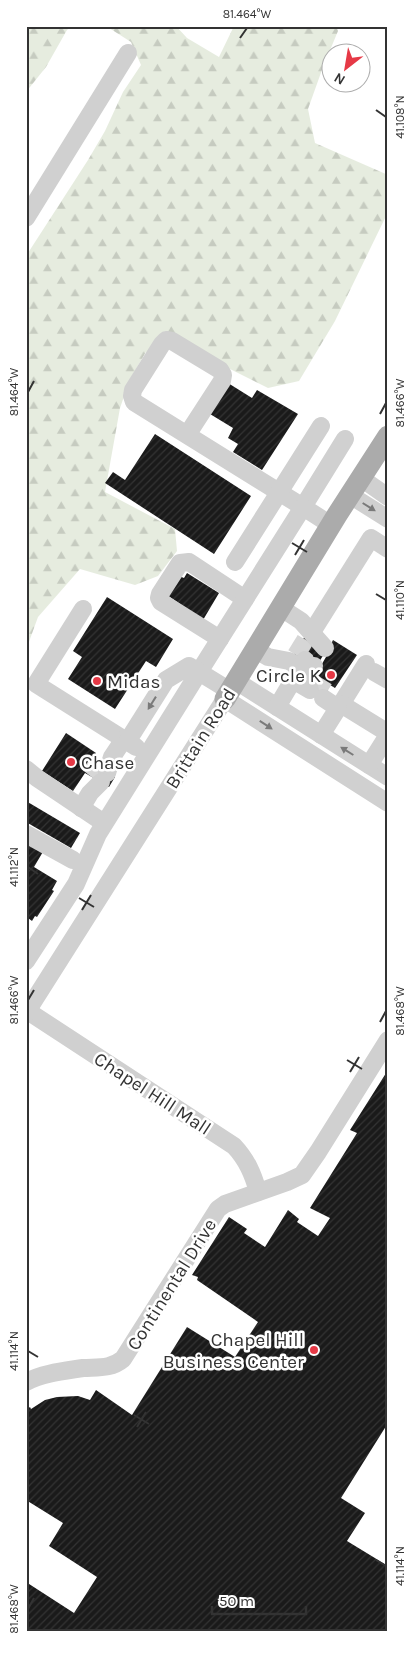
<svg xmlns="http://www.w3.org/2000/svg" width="414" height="1658" viewBox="0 0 414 1658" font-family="Karla,sans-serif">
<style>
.forest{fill:url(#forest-firs)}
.building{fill:url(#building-hatch)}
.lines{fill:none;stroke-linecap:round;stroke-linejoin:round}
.minor-tunnel{stroke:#d6d6d6;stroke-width:18;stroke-dasharray:18 9;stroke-linecap:butt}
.minor{stroke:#d0d0d0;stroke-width:18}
.major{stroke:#ababab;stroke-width:21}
.oneway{fill:#7a7a7a}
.ticks{fill:none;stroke:#333;stroke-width:2}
.poi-dot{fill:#e63946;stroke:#fff;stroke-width:2}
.labels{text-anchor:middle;stroke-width:5;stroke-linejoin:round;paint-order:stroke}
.poi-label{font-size:19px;fill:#333;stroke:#fff;text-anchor:end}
.street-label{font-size:19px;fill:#333;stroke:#fff}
.neatline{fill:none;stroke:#333;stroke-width:2}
.ticks-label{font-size:12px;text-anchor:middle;fill:#333}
</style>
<defs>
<pattern id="forest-firs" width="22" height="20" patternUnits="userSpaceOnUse" patternTransform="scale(1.25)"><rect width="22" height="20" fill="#e6ecdf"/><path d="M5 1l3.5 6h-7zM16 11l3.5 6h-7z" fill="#c6cbc0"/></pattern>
<pattern id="building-hatch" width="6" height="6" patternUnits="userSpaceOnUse" patternTransform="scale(1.25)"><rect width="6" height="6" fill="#1a1a1a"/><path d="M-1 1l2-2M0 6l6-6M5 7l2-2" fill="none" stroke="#333"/></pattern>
</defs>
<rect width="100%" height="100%" fill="#fff"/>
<g class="forest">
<path d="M26,26H72L67,30L46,67L26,92Z"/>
<path d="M106,26H176L187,38L219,57L234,26H336L338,31L323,67L308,109L315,143L388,175V212L335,321L299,381L268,388L210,359L181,346L146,352L130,379L120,408L105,492L175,529L177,551L158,576L135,585L80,569L38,617L26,650V256L88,160L105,131L123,92L141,65L131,42Z"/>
</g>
<g class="building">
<path d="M228,383L252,398L257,390L298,414L262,470L233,452L238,444L228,438L233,428L210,414Z"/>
<path d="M155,434L251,496L214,554L105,483L113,472L125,480Z"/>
<path d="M187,573L219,593L203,620L167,595L179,576L184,578Z"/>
<path d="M107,597L173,639L156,667L146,661L115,709L68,679L82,657L73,651Z"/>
<path d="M305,636L327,649L316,667L294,654Z"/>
<path d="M333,640L357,655L335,688L315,676L330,650V646Z"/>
<path d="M315,682L328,690L321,701L308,693Z"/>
<path d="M66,733L96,753L91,762L115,777L109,787L85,773L73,791L42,771Z"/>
<path d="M26,801L80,833L71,848L26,822Z"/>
<path d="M26,839L44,850L34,867L57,881L52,890L54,891L37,917L35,916L32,921L28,918L26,921Z"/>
<path d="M388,1070V1423L341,1498L365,1513L347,1541L388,1566V1632H26V1582L74,1613L97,1577L49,1546L63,1523L26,1500V1410L30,1407L31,1409L45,1400L57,1397L78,1396L90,1400L96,1390L132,1415L187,1327L235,1357L258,1322L197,1280L198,1277L192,1275L229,1217L247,1229L244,1233L265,1247L288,1210L299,1219L297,1222L318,1236L330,1218L310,1208L357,1133L350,1130Z"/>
</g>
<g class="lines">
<g class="minor-tunnel">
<path d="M296,655L307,637"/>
<path d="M314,684L327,692"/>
<path d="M89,775L96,766"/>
</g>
<g class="minor">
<path d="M26,218L128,53"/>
<path d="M187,435L222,381L223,375L220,370L172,341L166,340L162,344L133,390L132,396L134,402L303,507L345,439"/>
<path d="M361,478L388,497"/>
<path d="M350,495L388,519"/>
<path d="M235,562L321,426"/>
<path d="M281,608L301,621L325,648"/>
<path d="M83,609L36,684L136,747"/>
<path d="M312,632L371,538L388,549"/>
<path d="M220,639L161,602L159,598L160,594L180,563L189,562L245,599"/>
<path d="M256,650L268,657L289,661L306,671L309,672L314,666"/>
<path d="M374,672L388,680"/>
<path d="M293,680L310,690"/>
<path d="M236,681L388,777"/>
<path d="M230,691L199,672L303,507L331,525"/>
<path d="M343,701L366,664"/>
<path d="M341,704L388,733"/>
<path d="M277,707L305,660"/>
<path d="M321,735L338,708L323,698"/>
<path d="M369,765L388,735"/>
<path d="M26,769L37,778L104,823"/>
<path d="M107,773L112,757L124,739"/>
<path d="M81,808L90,793L101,782"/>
<path d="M26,834L73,860"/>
<path d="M26,961L76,884L98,834L199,672L189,666L166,680L127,742"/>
<path d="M26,1010L234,1146C247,1160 253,1174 258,1192"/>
<path d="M26,1013L225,699L388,803"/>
<path d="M26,1382C43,1373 64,1371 83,1368C98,1367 111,1369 123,1359L218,1209L225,1204L287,1182L302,1175L318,1152L388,1040"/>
</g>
<path class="major" d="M225,699L337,515L388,436"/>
</g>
<defs><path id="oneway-solid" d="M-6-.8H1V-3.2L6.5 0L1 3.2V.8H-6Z" transform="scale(1.25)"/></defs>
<g class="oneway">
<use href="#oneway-solid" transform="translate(369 507) rotate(32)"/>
<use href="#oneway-solid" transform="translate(152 703) rotate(122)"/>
<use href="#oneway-solid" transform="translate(266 725) rotate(33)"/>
<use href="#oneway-solid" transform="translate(347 751) rotate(-148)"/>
</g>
<path class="ticks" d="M240,38L247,28M376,110L386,117M28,392L34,381M380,414L386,403M292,543L307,552M295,555L304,540M376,594L386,600M28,867L38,874M79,898L94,907M82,910L91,895M28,1000L34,990M380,1022L386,1011M347,1060L362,1069M350,1072L359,1057M28,1351L38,1357M134,1415L149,1424M137,1427L146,1412M376,1560L386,1566M28,1609L34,1598"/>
<g class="poi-dot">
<circle cx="331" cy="675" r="5"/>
<circle cx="97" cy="681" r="5"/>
<circle cx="71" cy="762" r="5"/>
<circle cx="314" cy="1350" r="5"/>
</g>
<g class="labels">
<g class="poi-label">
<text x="321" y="682">Circle K</text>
<text x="107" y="688" text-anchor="start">Midas</text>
<text x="81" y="769" text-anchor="start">Chase</text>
<text x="304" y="1346">Chapel Hill<tspan x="304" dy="22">Business Center</tspan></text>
</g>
<g class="street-label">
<text transform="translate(200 738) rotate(-58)" y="7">Brittain Road</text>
<text transform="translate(153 1093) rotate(33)" y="7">Chapel Hill Mall</text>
<text transform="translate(171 1284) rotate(-58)" y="7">Continental Drive</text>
</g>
</g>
<rect width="414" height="1658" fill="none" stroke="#ffffff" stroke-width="55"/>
<g transform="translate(346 68) rotate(211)"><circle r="24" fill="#ffffff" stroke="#adadad"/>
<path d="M0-4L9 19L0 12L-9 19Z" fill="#e63946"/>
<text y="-8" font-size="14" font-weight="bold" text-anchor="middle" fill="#333333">N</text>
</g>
<path d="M212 1606v8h94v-8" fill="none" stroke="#333333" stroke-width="2.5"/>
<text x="219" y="1606" font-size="15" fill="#333333" stroke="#ffffff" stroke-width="4" paint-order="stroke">50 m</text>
<rect x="28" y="28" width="358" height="1602" class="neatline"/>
<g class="ticks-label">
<text x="247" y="18">81.464°W</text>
<text transform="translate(400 117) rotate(-90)" y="4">41.108°N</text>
<text transform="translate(14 392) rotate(-90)" y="4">81.464°W</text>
<text transform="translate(400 403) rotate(-90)" y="4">81.466°W</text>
<text transform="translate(400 600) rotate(-90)" y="4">41.110°N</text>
<text transform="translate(14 867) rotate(-90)" y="4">41.112°N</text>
<text transform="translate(14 1000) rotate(-90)" y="4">81.466°W</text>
<text transform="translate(400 1011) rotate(-90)" y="4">81.468°W</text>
<text transform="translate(14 1351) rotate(-90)" y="4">41.114°N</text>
<text transform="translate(400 1566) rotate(-90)" y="4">41.114°N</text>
<text transform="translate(14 1609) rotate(-90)" y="4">81.468°W</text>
</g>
</svg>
